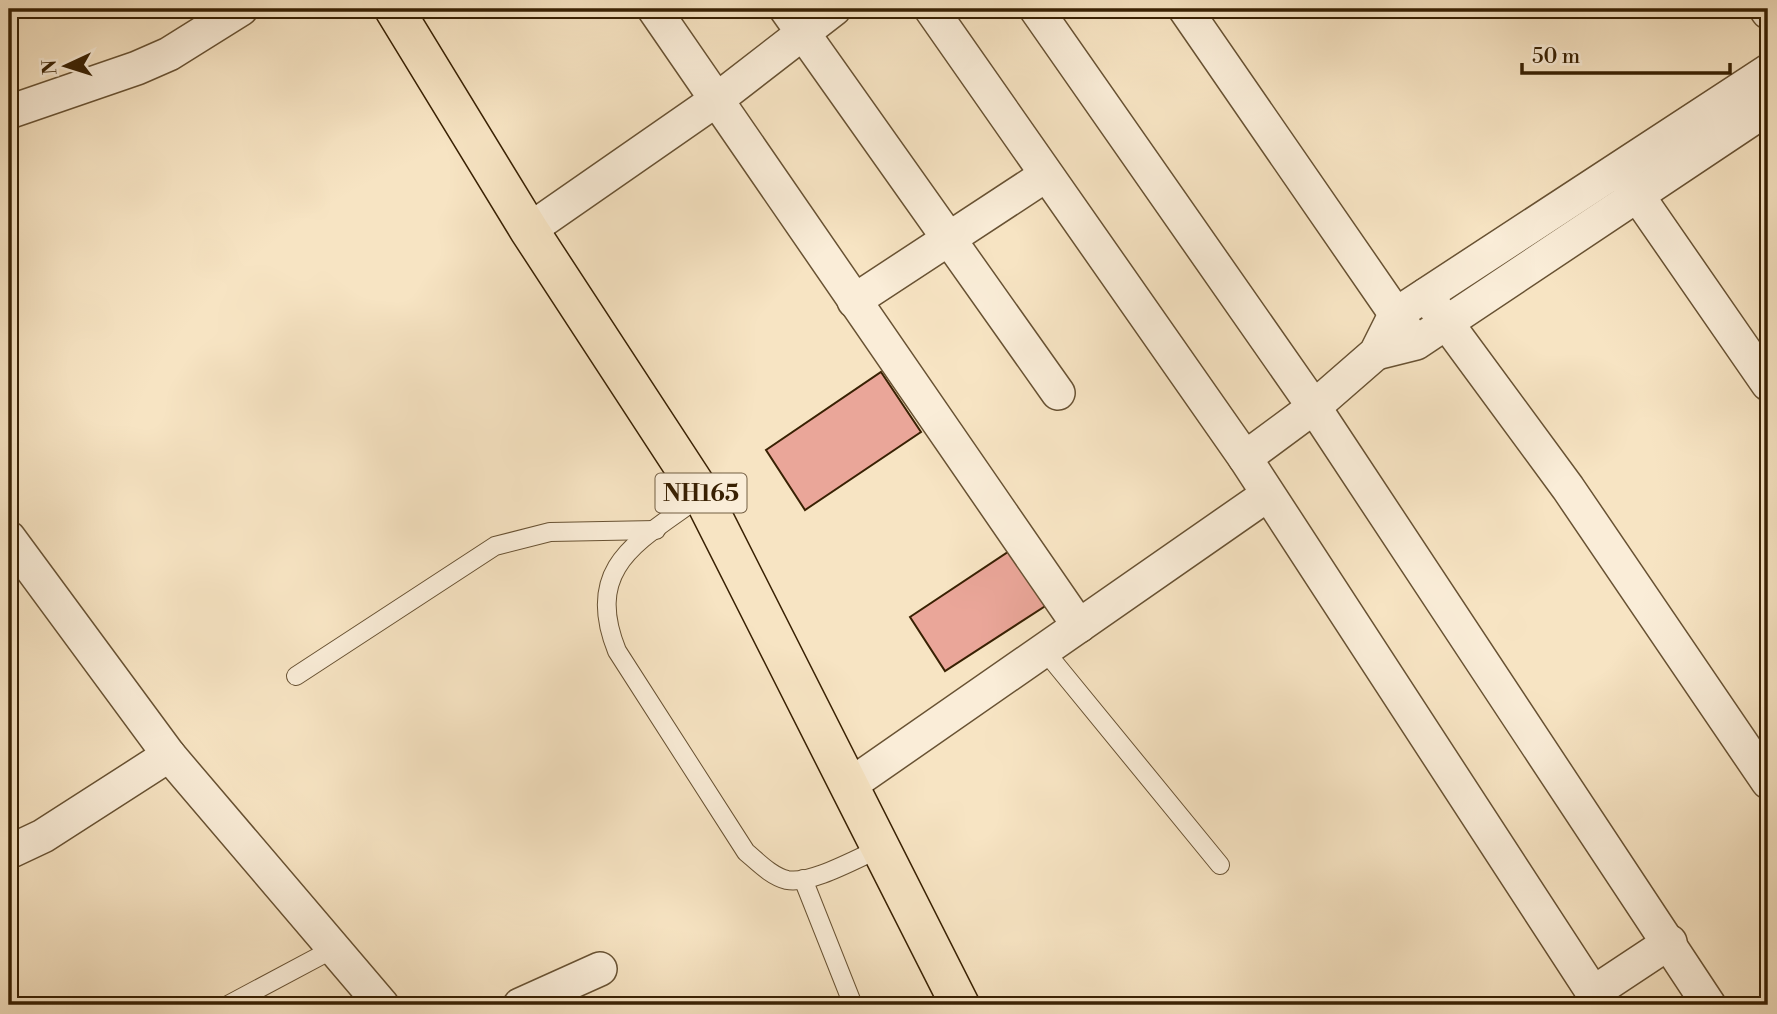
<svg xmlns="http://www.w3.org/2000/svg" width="1777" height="1014" viewBox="0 0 1777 1014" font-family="'Libre Bodoni',serif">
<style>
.building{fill:#eaa699;stroke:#392103;stroke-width:2}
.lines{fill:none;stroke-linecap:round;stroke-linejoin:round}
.service-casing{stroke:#685233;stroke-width:20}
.minor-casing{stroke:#685233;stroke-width:36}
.trunk-casing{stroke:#392103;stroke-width:41}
.service{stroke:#faedd8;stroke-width:18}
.minor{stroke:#faedd8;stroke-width:33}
.trunk{stroke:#f7e4c3;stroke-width:38}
.labels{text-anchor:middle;stroke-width:7;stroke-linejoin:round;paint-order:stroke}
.shield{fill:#faedd8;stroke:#735e43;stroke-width:2}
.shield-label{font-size:23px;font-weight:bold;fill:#392103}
</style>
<rect width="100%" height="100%" fill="#f7e4c3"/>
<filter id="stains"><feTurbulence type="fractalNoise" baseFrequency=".00286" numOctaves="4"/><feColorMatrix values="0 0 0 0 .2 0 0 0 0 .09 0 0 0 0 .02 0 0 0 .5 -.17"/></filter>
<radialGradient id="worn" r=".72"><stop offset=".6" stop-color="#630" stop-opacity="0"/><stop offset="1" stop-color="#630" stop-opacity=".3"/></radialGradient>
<g class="building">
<path d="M881,372L921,432L805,510L766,450Z"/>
<path d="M1014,548L1050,603L945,671L910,617Z"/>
</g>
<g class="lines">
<defs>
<g id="service">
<path d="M702,495C642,540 582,564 617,651L746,852C758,862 771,876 787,880C811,885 859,857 881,848"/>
<path d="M1044,650L1220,865"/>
<path d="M296,676L495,546L550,532L656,530"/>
<path d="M803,879L853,1005"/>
<path d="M228,1005L333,949"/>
</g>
<g id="minor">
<path d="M654,9L1079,626"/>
<path d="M786,9L1058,393"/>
<path d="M931,9L1245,458L1601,1005"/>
<path d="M1036,9L1314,407L1709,1005"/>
<path d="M1185,9L1408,332"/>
<path d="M1766,9L1768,12"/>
<path d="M9,112L137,68L169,54L241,9"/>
<path d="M1624,176L1768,384"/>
<path d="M529,230L719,98L834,9"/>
<path d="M1426,295L1568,488L1768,782"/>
<path d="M854,301L1046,175"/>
<path d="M1376,353L1416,343L1768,108"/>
<path d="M1245,458L1314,407L1376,353L1395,315L1768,71"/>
<path d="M9,538L169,755L382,1005"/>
<path d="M850,785L1267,495"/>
<path d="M9,852L43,836L169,755"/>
<path d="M1593,993L1670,942"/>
<path d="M520,1005L600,969"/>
</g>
<path id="trunk" d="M394,9L529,230L702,495L960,1005"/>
</defs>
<use href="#service" class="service-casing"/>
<use href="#minor" class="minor-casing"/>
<use href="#trunk" class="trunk-casing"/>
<use href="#service" class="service"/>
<use href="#minor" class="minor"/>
<use href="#trunk" class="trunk"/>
</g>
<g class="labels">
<rect class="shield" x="655.5" y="473.5" width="91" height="39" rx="5"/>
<g class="shield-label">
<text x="701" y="501">NH165</text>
</g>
</g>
<rect width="1777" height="1014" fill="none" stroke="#f7e4c3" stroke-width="35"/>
<rect x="10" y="10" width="1756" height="993" fill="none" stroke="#392103" stroke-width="3.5"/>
<rect x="18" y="18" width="1742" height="979" fill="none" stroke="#392103" stroke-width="2"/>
<g transform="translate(66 66) rotate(266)" stroke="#faedd8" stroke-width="5" paint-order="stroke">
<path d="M0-5L12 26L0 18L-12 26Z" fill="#392103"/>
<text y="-10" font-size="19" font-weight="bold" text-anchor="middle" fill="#392103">N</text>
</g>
<path d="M1522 63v10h208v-10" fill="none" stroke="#392103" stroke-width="3.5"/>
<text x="1532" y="63" font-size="21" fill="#392103" stroke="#faedd8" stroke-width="5" paint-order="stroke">50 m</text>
<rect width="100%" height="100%" filter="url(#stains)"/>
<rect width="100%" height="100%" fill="url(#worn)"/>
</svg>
